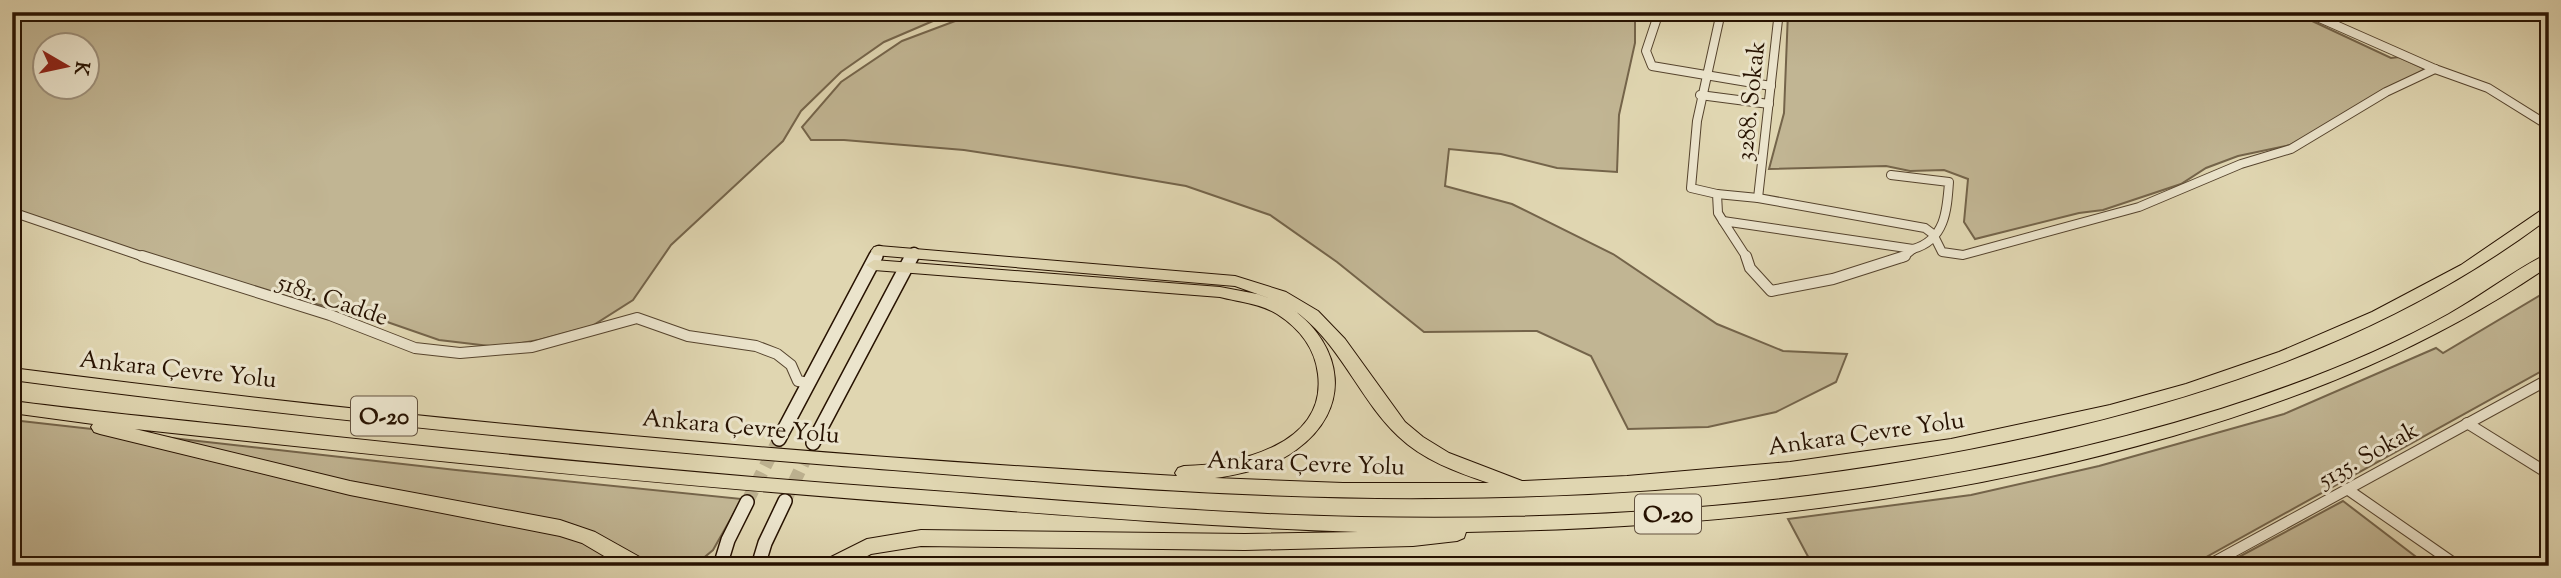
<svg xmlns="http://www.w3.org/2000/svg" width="2561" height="578" viewBox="0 0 2561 578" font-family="'Sorts Mill Goudy',serif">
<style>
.green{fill:#c1b593;stroke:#74644a;stroke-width:2;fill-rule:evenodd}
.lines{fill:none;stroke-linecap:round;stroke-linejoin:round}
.secondary-tunnel{stroke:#bbaf8e;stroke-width:13;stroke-dasharray:13 7;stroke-linecap:butt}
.street-far1-casing{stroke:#55432d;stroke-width:10}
.street-casing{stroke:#55432d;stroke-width:12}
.secondary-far1-casing{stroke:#271201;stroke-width:13}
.secondary-casing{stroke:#271201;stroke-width:16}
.highway-casing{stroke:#271201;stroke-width:2}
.street-far1{stroke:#ebe4cc;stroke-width:8}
.street{stroke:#ebe4cc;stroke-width:10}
.secondary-far1{stroke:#ebe4cc;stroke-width:10}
.secondary{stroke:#ebe4cc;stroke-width:13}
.highway{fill:#e0d6b1;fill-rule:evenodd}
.labels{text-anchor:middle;stroke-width:6;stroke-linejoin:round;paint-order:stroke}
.shield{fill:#ebe4cc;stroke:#62513e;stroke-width:2}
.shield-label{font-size:23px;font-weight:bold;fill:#271201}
.street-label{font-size:24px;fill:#271201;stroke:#ebe4cc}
</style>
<rect width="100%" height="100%" fill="#e0d6b1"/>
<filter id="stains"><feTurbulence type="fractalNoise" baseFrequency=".00286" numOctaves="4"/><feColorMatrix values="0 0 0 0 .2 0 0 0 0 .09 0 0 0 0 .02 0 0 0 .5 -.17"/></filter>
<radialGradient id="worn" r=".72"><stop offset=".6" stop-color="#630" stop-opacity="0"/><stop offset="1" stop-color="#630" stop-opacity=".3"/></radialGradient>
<g class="green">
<path d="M12,12H954L884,42L841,72L801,111L783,141L671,245L633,300L592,326L539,340L498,347L439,340L370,316L271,294L12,211ZM46,46H88V88H46Z"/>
<path d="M979,12H1635V43L1619,115L1617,172L1557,168L1501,154L1449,149L1445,186L1512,204L1613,254L1717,324L1783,351L1847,354L1836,382L1776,412L1708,427L1628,429L1591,356L1537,331L1424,332L1337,262L1270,215L1186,186L1074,167L964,150L844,140H811L802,127L841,82L902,41Z"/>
<path d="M1788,12H2293L2391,58L2399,57L2425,69L2290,145L2238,156L2206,168L2181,184L2103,210L2079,213L1975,239L1964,222L1968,179L1944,170L1910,171L1886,166L1769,169L1784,113Z"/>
<path d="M2549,290V367L2190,566H1799L1812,564L1788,519L1971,495L2099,466L2284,414L2436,348L2443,353Z"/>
<path d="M12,420L456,470L742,499L713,550L694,566H12Z"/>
<path d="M2343,501L2428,566H2222Z"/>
</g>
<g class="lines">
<g class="secondary-tunnel">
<path d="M785,501L813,443"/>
<path d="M747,502L779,439"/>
</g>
<defs>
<g id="street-far1">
<path d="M1672,12L1657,18L1646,51L1652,66L1771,86"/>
<path d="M1721,12L1697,121L1691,188L1717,194L1718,213L1723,221"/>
<path d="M2306,12L2435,69L2488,88L2549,126"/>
<path d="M1700,95L1769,104"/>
<path d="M1891,175L1949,182C1947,211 1945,240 1913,249"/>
<path d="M1717,194L1758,198L1925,228L1933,234L1942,252L1963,255L2139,207L2241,164L2291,149L2386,92L2435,69"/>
<path d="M1758,198L1778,20L1769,12"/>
<path d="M12,212L147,258"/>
<path d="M1747,258L1723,221L1913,249"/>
<path d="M1902,258L1913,249"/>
</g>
<g id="street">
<path d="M142,256L330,315L415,348L460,353L532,347L637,318L688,336L756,346L777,354L791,365L798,381L809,383"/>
<path d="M1746,256L1750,268L1771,291L1833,279L1905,256"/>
<path d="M2467,423L2549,474"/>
<path d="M2347,489L2458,566"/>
<path d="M2207,566L2549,379"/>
</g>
<g id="secondary-far1">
<path d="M876,258L879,251"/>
<path d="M912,258L914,253"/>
</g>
<g id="secondary">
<path d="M779,439L876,256"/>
<path d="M813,443L912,256"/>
<path d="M720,566L728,540L747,502"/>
<path d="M758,566L765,543L785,501"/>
</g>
<g id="highway">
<path d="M2549,205V218C2409,324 2245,385 2075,426C1869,476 1653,497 1441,498C1237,500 1033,481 829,465C556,443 284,416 12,380V368C399,418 788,454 1177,476L1175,473L1178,468L1184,466C1237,465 1327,445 1318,374C1315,348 1299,328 1277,314C1259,303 1239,302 1220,297L874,270L866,265L874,260L1220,287L1257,294L1280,302L1235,286L874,255L871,251L874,247L879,246L1235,276L1286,292L1318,311L1345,339L1405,422L1423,437L1449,453L1522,481L1627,476L1790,462L1951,439L2110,405L2186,384L2279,352L2372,312L2461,265ZM1291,308C1340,341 1357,397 1398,436C1423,460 1456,472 1489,483H1343L1215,478C1243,474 1273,467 1296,450C1353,409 1344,346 1291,308Z"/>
<path d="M2549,253V266C2432,346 2309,396 2173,436C1943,503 1704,528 1466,532L1464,538L1457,541L1413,546L1245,550L921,546L871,554L849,566H823L825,560L867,539L921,530L1245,534L1358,532C1216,527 1075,516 933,505C666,485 401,458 135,429L350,481L560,520L595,532L645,560L647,566H621L582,543L560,536L350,495L100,434L94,432L91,427L93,424L12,413V401C90,411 167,419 245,427C461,451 676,472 893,488C1048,499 1204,514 1360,517C1649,523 1944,495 2221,409C2299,384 2378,354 2449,314C2483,295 2514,270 2549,253Z"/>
</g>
</defs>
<use href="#street-far1" class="street-far1-casing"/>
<use href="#street" class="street-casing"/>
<use href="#secondary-far1" class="secondary-far1-casing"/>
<use href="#secondary" class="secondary-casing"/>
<use href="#highway" class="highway-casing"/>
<use href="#street-far1" class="street-far1"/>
<use href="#street" class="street"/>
<use href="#secondary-far1" class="secondary-far1"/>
<use href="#secondary" class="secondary"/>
<use href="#highway" class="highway"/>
</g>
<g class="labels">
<g class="shield">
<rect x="351" y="396.5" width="66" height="39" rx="5"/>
<rect x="1635" y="494.5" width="66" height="39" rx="5"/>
</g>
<g class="shield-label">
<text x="384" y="424">O-20</text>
<text x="1668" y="522">O-20</text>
</g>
<g class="street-label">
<text transform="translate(1750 101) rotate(-84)" y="8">3288. Sokak</text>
<text transform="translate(333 299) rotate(19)" y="8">5181. Cadde</text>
<text transform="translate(178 369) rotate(6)" y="8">Ankara Çevre Yolu</text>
<text transform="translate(741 426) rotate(5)" y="8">Ankara Çevre Yolu</text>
<text transform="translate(1866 433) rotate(-8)" y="8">Ankara Çevre Yolu</text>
<text transform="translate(2368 454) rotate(-29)" y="8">5135. Sokak</text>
<text transform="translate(1306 463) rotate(2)" y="8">Ankara Çevre Yolu</text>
</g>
</g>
<rect width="2561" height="578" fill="none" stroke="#e0d6b1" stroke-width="42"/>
<rect x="14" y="14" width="2533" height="550" fill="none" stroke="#271201" stroke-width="3.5"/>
<rect x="21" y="21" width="2519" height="536" fill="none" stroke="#271201" stroke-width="2"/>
<g transform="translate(66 66) rotate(99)"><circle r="33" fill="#ebe4cc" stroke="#9d907b" stroke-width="2"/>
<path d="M0-5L12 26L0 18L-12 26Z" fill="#8f2418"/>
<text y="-10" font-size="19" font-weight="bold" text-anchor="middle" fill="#271201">K</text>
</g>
<rect width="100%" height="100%" filter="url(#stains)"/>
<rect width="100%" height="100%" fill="url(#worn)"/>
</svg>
